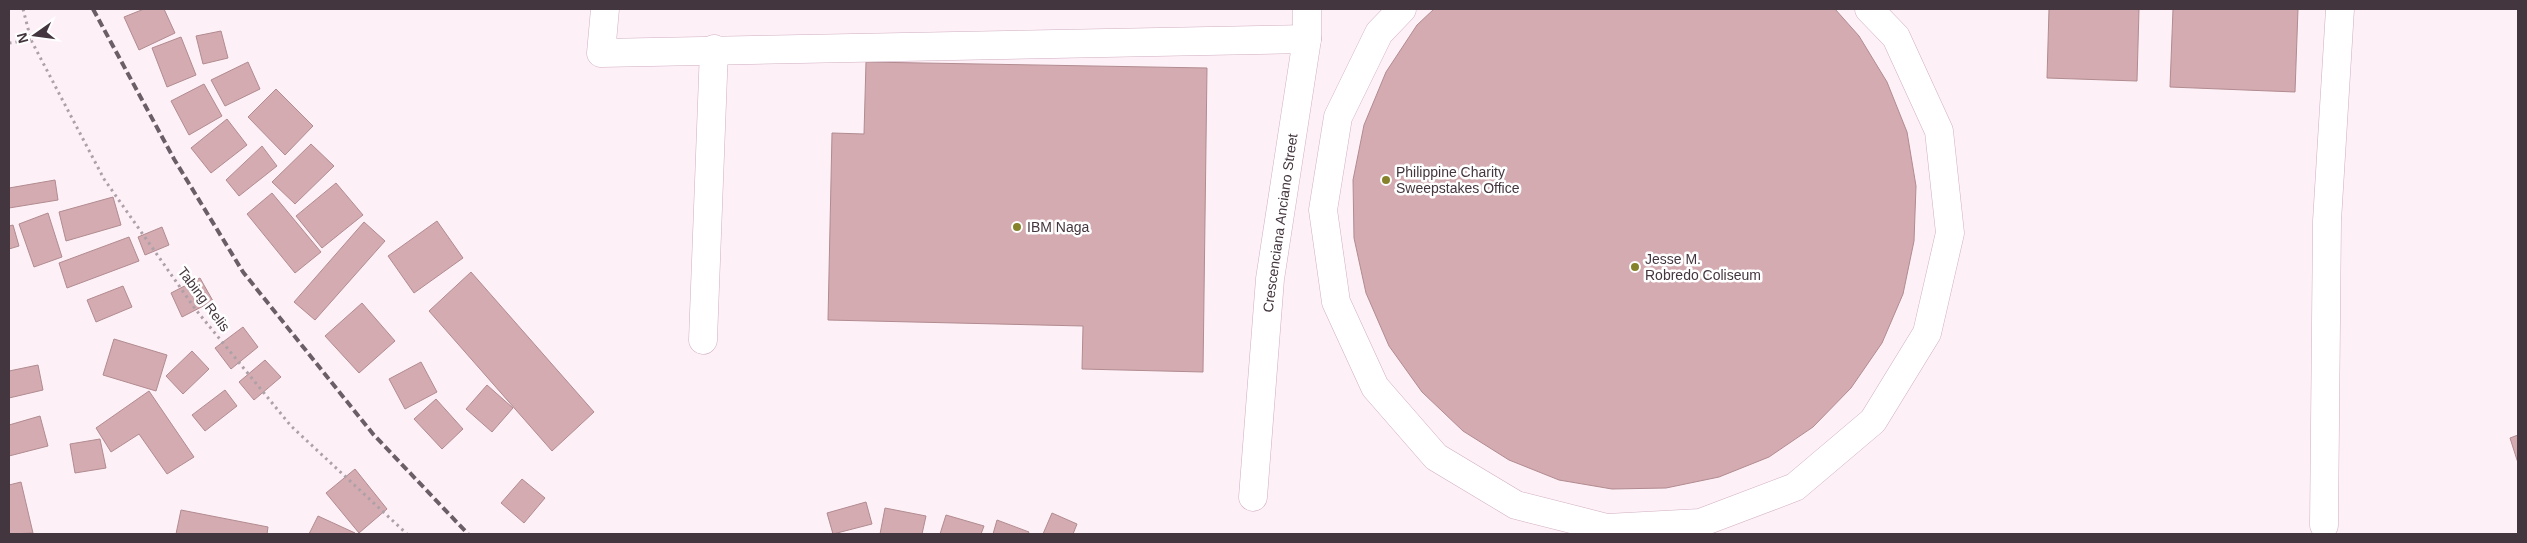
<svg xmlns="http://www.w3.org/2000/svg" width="2527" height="543" viewBox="0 0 2527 543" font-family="Helvetica,sans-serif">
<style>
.building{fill:#d3abb1;stroke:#b18b90}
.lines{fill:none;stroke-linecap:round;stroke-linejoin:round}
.minor-casing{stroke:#d0aec0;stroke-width:29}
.path{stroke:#aea0a7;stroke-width:3;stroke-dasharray:2.5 4;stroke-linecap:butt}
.minor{stroke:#fff;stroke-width:28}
.rail{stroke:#6c5e66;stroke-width:4;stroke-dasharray:8 4;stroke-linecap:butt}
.poi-dot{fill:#86822b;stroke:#fff;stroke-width:2}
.labels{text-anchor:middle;stroke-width:5;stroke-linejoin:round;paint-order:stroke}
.poi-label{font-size:14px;fill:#44363e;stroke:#fff;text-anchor:start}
.street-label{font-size:14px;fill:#44363e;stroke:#fff}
</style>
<rect width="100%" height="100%" fill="#fef0f7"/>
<g class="building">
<path d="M144,9H164L175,33L139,50L124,17Z"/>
<path d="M1434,9H1835L1859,36L1887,82L1907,132L1916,186L1914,241L1903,294L1882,343L1851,388L1813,427L1769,457L1719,477L1666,488L1612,489L1559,480L1509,460L1463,431L1422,392L1389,346L1366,293L1354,238L1353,180L1364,125L1386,72L1417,25Z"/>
<path d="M2049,9H2139L2137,81L2047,78Z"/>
<path d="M2173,9H2298L2295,92L2170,87Z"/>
<path d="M221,31L228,58L203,64L196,36Z"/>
<path d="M181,37L196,75L167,87L152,48Z"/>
<path d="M248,62L260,89L225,106L211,80Z"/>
<path d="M866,62L1207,68L1203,372L1082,369L1083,326L828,320L832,133L864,134Z"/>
<path d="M204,84L222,116L189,135L171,101Z"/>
<path d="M276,89L313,126L285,155L248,117Z"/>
<path d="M227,119L247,145L211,173L191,148Z"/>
<path d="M311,144L334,166L295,204L272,182Z"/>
<path d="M262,146L277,166L239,196L226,180Z"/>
<path d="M55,180L58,200L9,208V188Z"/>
<path d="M336,183L363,215L322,248L296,216Z"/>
<path d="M272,193L321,252L295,273L247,214Z"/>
<path d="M113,197L121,225L66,241L59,212Z"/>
<path d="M48,213L62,257L34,267L19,224Z"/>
<path d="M437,221L463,258L414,293L388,256Z"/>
<path d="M364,222L385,241L315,320L294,302Z"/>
<path d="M13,225L19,246L9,249V226Z"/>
<path d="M162,227L169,245L145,255L138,237Z"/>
<path d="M129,237L139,261L67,288L59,263Z"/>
<path d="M471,272L594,412L552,451L429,311Z"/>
<path d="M200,278L213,301L182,317L171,293Z"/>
<path d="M123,286L132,307L96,322L87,300Z"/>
<path d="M362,303L395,341L359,373L325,336Z"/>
<path d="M243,327L258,347L231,369L215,348Z"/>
<path d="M114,339L167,355L156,391L103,375Z"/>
<path d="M192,351L209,369L183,394L166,376Z"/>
<path d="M265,360L281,377L254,400L239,382Z"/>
<path d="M421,362L437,392L405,409L389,379Z"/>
<path d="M38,365L43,390L9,398V371Z"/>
<path d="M487,385L513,408L492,432L466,409Z"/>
<path d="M225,390L237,406L205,431L192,415Z"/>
<path d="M149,391L194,457L167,474L139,434L111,452L96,428Z"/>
<path d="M436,399L463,429L442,449L414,419Z"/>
<path d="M40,416L48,446L9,456V425Z"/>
<path d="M2518,435V463L2510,438Z"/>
<path d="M100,439L106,468L75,473L70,444Z"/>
<path d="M355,469L387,509L359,533L326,493Z"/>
<path d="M522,479L545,498L524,523L501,503Z"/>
<path d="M21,482L33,533L9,534V485Z"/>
<path d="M866,502L872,524L833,534L827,513Z"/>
<path d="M885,508L926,516L922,534H880Z"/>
<path d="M181,510L268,527L267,534H176Z"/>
<path d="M1052,513L1077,524L1073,534H1043Z"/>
<path d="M946,515L984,526L981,534H940Z"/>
<path d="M318,516L355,533L354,534H309Z"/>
<path d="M997,520L1029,532L1028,534H993Z"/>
</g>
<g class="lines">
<defs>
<g id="minor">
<path d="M605,9L601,53L1307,39"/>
<path d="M1402,9L1379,33L1338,117L1323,210L1336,302L1375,387L1436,457L1516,505L1607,528L1700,523L1795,487L1873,421L1927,333L1950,233L1939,131L1896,37L1869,9"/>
<path d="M703,340L714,49"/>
<path d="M1253,497L1270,279L1307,39V9"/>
<path d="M2324,525L2327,221L2340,9"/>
</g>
</defs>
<use href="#minor" class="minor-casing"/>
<g class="path">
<path d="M23,9L31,40L104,179L196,310L291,426L407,534"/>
<path d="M9,43L31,40"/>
</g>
<use href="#minor" class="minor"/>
<path class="rail" d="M93,9L174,159L243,272L373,434L468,534"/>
</g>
<g class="poi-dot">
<circle cx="1386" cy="180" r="5"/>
<circle cx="1017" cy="227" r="5"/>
<circle cx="1635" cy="267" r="5"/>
</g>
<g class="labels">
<g class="poi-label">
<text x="1396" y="177">Philippine Charity<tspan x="1396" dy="16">Sweepstakes Office</tspan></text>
<text x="1027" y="232">IBM Naga</text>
<text x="1645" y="264">Jesse M.<tspan x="1645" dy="16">Robredo Coliseum</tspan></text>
</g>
<g class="street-label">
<text transform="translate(1280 223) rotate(-82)" y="5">Crescenciana Anciano Street</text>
<text transform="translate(204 299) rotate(53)" y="5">Tabing Relis</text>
</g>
</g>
<rect width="2527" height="543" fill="none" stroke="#44363e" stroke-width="20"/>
<g transform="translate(35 35) rotate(256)" stroke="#ffffff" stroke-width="4" paint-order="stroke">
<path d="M0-4L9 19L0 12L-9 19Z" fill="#44363e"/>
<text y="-8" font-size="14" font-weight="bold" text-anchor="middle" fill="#44363e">N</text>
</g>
</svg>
